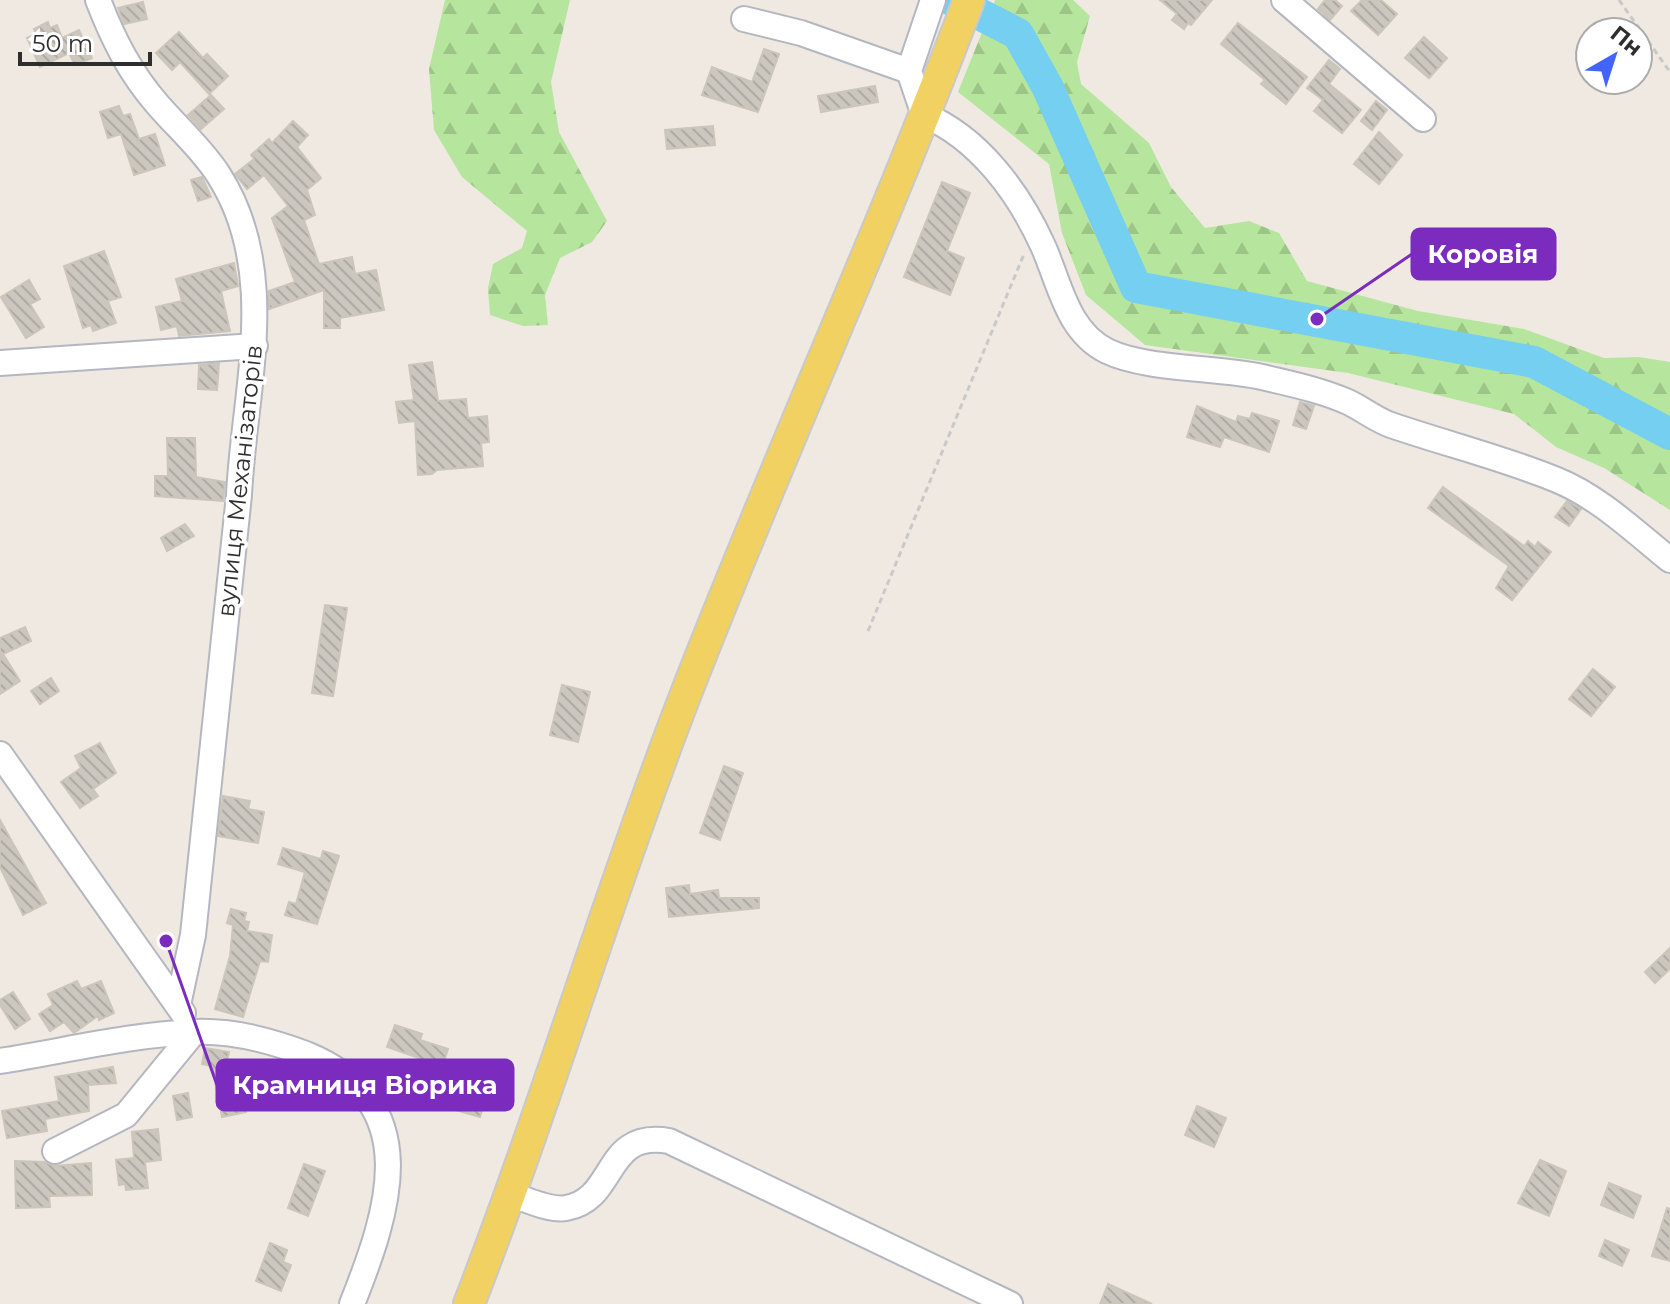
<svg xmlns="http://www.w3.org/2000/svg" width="1670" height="1304" viewBox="0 0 1670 1304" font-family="Montserrat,sans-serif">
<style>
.forest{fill:url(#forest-firs)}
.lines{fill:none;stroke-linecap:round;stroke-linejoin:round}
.river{stroke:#75cff0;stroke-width:32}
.building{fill:url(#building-back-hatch);stroke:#cbc5ba;stroke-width:2}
.minor-casing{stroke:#b4b7c1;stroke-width:28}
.major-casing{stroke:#c9c9c9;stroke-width:34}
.path{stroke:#c9c9c9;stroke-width:3;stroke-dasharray:6 4;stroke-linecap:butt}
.minor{stroke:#fff;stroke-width:24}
.major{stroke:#f2d163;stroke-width:30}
.labels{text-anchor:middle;stroke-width:7;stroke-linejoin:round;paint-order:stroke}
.street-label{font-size:24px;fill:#2e2e2e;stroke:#fff}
.leader{fill:none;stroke:#7b2cbf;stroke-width:3}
.callout-dot{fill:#7b2cbf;stroke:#fff;stroke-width:3}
.callout{fill:#7b2cbf;stroke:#7b2cbf;stroke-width:3}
.callout-label{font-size:26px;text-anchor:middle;font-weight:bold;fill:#fff}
</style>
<defs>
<pattern id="forest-firs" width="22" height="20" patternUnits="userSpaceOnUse" patternTransform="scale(2)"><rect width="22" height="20" fill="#b6e59e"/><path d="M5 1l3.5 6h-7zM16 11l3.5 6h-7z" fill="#9dc588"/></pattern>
<pattern id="building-back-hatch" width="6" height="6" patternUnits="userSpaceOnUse" patternTransform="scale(2)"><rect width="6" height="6" fill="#cbc7bf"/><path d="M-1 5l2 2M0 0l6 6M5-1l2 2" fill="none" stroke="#afaba4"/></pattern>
</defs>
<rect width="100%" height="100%" fill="#efe9e1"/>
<g class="forest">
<path d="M445,0H570L551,82L559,132L607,221L592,242L560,258L545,295L548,325L523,326L490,315L488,288L493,264L522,248L527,231L462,177L434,130L429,69Z"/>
<path d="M995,0H1073L1090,16L1077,62L1081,84L1149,143L1171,187L1205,228L1249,221L1279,233L1307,281L1418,311L1524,329L1604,358L1639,357L1670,362V510L1604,468L1556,447L1514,414L1348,373L1145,345L1086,295L1062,233L1049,164L958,92Z"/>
</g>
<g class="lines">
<path class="river" d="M952,0L1018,34L1048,88L1136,287L1534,362L1670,434"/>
</g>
<g class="building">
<path d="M1160,0H1212L1191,25L1188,23L1184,29L1172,20L1177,14Z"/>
<path d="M1325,0H1335L1342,6L1330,20L1318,9Z"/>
<path d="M1362,0H1381L1397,14L1378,35L1351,11Z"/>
<path d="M143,2L147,19L124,24L118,8Z"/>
<path d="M48,22L50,28L57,25L62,38L79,30L92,58L75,65L69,53L40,67L27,38L36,34L34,29Z"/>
<path d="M1238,23L1307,77L1286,104L1261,84L1265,80L1221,44Z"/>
<path d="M179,32L203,58L207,54L228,76L209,94L180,62L172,70L156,53Z"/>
<path d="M1424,37L1447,58L1429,78L1405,58Z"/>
<path d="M764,49L779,54L758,112L702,95L712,67L752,82Z"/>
<path d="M1329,60L1340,69L1329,84L1361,110L1342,133L1314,111L1323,100L1307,88Z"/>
<path d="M875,86L878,102L821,112L818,96Z"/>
<path d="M211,95L224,109L201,129L188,115Z"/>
<path d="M1376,101L1387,110L1372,130L1361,121Z"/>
<path d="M119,106L123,116L130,114L139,139L155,134L165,165L134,175L121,134L108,138L100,112Z"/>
<path d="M293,121L308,135L297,147L321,178L307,190L315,215L304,220L319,264L352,257L355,274L376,270L384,310L340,318V328H324V290L269,309V291L295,282L272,218L288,206L264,175L247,189L235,174L254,159L251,155L269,139L272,143Z"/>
<path d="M713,126L715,145L667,149L665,130Z"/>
<path d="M1379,132L1402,155L1379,184L1354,164Z"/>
<path d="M202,177L211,197L198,201L191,180Z"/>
<path d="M942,182L970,193L947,251L964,258L950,295L904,277Z"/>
<path d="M104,251L121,297L108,301L116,323L93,331L91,325L83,328L64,266Z"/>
<path d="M234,263L238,286L221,291L230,331L179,336L177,326L161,330L156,307L182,301L176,279Z"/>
<path d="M29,280L40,299L30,304L44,327L26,338L1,297Z"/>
<path d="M432,362L438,401L466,399L468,418L487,416L489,442L481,443L483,466L437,470L432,474L418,475L415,421L399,423L396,402L414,400L409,365Z"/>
<path d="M219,363L217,390L198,389L199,365Z"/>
<path d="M1300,402L1314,406L1306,429L1293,425Z"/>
<path d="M1197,406L1236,422L1238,416L1250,419L1252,413L1279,421L1269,452L1224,437L1220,447L1187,437Z"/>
<path d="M167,438H195L196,477L225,482L223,501L155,496V476H168Z"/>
<path d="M1443,487L1524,546L1528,541L1535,547L1538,542L1551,552L1512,600L1496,588L1509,566L1428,508Z"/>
<path d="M1567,501L1581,509L1569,526L1555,517Z"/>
<path d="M185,524L194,536L167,551L161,538Z"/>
<path d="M325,605L347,608L333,696L312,693Z"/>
<path d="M25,627L31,641L3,654L20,681L0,694V638Z"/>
<path d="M1593,669L1615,687L1591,716L1569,699Z"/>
<path d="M51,678L59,691L40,704L31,691Z"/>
<path d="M562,685L590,692L578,742L550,735Z"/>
<path d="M100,743L116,773L93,789L98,796L80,808L61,782L81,768L75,756Z"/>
<path d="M724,766L743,773L720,840L700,833Z"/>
<path d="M223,796L250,801L248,809L264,812L258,843L218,836Z"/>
<path d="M0,820L46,903L23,915L0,867Z"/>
<path d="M283,848L321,859L323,851L339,856L317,924L285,915L289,902L296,904L305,872L278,864Z"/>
<path d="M689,885L690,894L718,890L719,898H759V908L669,917L666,888Z"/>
<path d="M231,909L246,913L244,921L249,922L247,931L272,935L268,962L260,961L243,1017L215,1009L230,956L233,925L227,923Z"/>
<path d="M1670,948V969L1655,983L1645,972Z"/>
<path d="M77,981L81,989L101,981L114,1013L99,1020L98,1016L74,1033L64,1022L50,1031L39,1014L53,1005L48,994Z"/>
<path d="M13,992L30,1019L15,1029L0,1005V1000Z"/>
<path d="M395,1025L422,1034L420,1040L448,1049L441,1071L489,1087L480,1117L407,1096L419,1058L387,1047Z"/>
<path d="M205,1048L229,1052L225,1071L238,1069L246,1112L222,1117L212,1066L202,1064Z"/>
<path d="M113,1067L116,1083L88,1085L89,1111L45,1119L47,1131L7,1138L2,1111L59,1101L55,1077Z"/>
<path d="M188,1093L192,1117L177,1120L173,1096Z"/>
<path d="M1197,1106L1226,1118L1214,1147L1185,1135Z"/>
<path d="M158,1129L161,1160L145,1162L148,1188L126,1190L125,1184L119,1185L116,1160L134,1158L132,1132Z"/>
<path d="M1540,1160L1566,1171L1549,1216L1518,1203Z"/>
<path d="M15,1161L45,1162L55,1166L91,1163L92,1195L49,1196L50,1207L16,1208Z"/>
<path d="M304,1164L325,1171L308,1216L288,1208Z"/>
<path d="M1609,1183L1641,1196L1633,1218L1601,1205Z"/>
<path d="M1667,1208L1670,1209V1261L1652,1256Z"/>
<path d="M1605,1240L1629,1250L1622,1266L1599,1256Z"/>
<path d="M270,1243L287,1250L283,1262L291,1265L281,1291L256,1281Z"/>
<path d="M1108,1284L1152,1304H1100Z"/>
</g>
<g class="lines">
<defs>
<g id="minor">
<path d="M98,0C113,39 130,73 158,105C178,128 201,148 218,174C281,271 244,389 239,495L193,935L178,1005"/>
<path d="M933,0L909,71L924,115C979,138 1019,193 1043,246C1060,284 1067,331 1107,351C1146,370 1217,367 1262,377C1291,384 1321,390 1348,402C1363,409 1376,420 1391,425C1446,444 1504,458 1557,480C1599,497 1635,532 1670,560"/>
<path d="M1284,0L1423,119"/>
<path d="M744,19L801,33L909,71"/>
<path d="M0,363L255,346"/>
<path d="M0,754L183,1013"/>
<path d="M0,1061C64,1051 129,1035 193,1032C230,1030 272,1041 306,1054C426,1103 389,1211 352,1304"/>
<path d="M55,1151L126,1115L194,1032"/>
<path d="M510,1194C525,1199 550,1211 566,1208C618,1199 602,1130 669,1141L1010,1304"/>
</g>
<path id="major" d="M469,1304C545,1108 605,905 680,709C772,470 879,239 969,0"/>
</defs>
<use href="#minor" class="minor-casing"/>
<use href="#major" class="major-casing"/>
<g class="path">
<path d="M1619,0L1670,72"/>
<path d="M868,631L1024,254"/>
</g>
<use href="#minor" class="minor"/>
<use href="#major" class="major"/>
</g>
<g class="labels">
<g class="street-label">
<text transform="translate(240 481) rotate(-84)" y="8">вулиця Механізаторів</text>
</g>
</g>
<path class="leader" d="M1317 319L1412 254M166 941L217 1085"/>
<g class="callout-dot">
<circle cx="1317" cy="319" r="8"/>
<circle cx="166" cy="941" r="8"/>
</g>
<g class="callout">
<rect x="1412" y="229" width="143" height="50" rx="8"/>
<rect x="217" y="1060" width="296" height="50" rx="8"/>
</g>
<g class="callout-label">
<text x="1483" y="263">Коровія</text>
<text x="365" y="1094">Крамниця Віорика</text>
</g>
<g transform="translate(1614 56) rotate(39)"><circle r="38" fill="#ffffff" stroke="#ababab" stroke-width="2"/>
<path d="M0-6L14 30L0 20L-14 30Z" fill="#4264fb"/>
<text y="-12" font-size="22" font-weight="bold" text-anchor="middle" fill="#2e2e2e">Пн</text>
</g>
<path d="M20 52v12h130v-12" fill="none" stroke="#2e2e2e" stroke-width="4"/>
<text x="32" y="52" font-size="24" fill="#2e2e2e" stroke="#ffffff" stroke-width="6" paint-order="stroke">50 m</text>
</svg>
